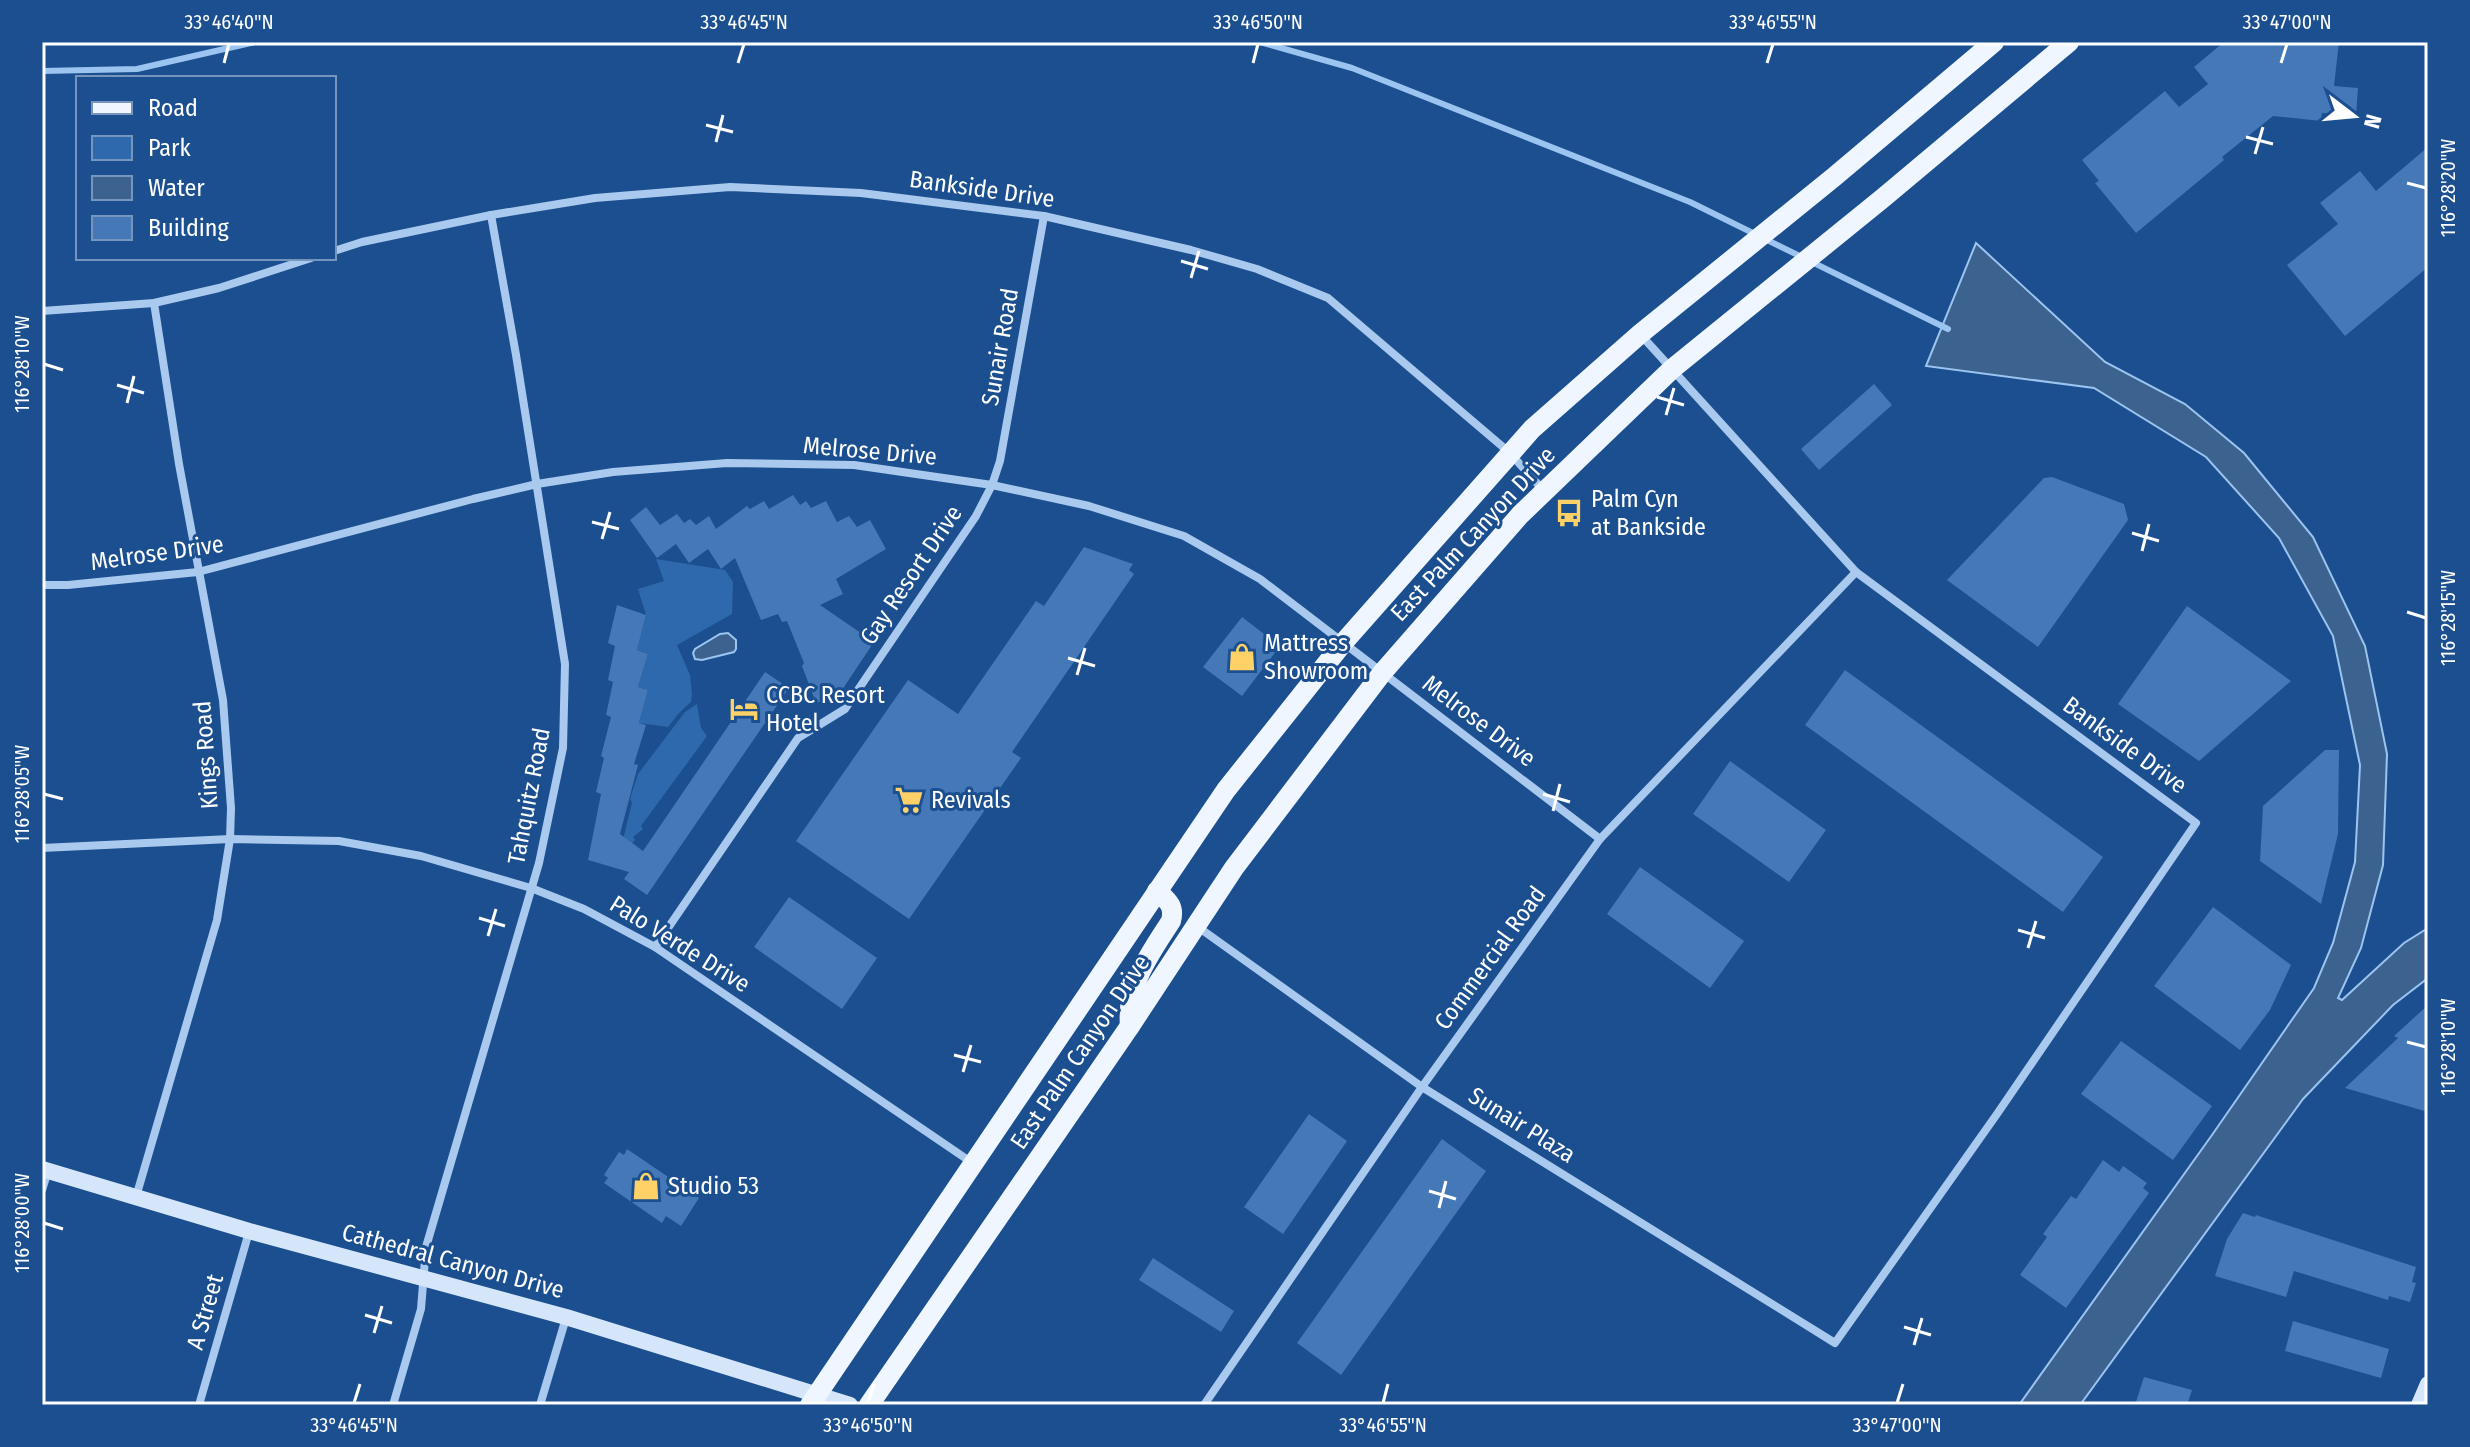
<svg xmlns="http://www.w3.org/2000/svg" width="2470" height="1447" viewBox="0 0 2470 1447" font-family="'Fira Sans Condensed',sans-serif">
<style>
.green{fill:#2e69ad}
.water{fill:#3c6290;stroke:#9cc4f0;stroke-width:2}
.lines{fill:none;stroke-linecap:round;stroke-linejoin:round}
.stream{stroke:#9cc4f0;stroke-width:6}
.building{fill:#4478b7}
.street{stroke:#a9c9ee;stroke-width:8}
.secondary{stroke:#d6e6fa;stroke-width:16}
.primary{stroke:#f0f6ff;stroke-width:20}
.ticks{fill:none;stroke:#fff;stroke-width:3}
.labels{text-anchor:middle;stroke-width:6;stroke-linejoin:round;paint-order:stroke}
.street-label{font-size:24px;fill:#fff;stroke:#1b4f8f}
.poi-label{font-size:24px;fill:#fff;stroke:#1b4f8f;text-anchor:start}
.neatline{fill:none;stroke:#fff;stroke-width:3}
.ticks-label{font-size:20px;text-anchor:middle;fill:#fff}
</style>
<rect width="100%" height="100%" fill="#1b4f8f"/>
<g class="green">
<path d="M656,559L725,570L733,582L732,614L677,645L690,675L692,695L691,702L679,713L668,727L639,723L648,690L638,687L648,654L637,650L646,615L638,589L664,581Z"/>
<path d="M697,704L701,728L707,736L641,826L643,829L633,837L635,840L618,860L632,803L630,799L638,774L685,712Z"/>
</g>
<g class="water">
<path d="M1976,243L2105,362L2185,404L2244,453L2313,537L2365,646L2387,754L2383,865L2361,948L2338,998L2342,1000L2404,943L2428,928V978L2393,1005L2303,1099L2080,1405H2019L2212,1135L2314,988L2333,943L2355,862L2360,765L2333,636L2279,538L2206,457L2094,388L1926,366Z"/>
<path d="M728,633L736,640V649L734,652L702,660L695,659L693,653L695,649L720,634Z"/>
</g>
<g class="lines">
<g class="stream">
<path d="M1260,42L1352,68L1690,202L1948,329"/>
<path d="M42,71L137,69L255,42"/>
</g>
</g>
<g class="building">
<path d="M2224,42H2339L2334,86L2358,88L2356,116L2322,113L2321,121L2273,116L2222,157L2224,160L2136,233L2095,183L2099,181L2082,160L2165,91L2179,107L2208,84L2194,67Z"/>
<path d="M2428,147V267L2345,336L2287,265L2338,224L2320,203L2360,171L2376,191Z"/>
<path d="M1874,384L1892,405L1819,470L1801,449Z"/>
<path d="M2052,477L2124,504L2128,520L2038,647L1947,580L2044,478Z"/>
<path d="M793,495L800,505L806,501L811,508L826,501L837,522L849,516L857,527L870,520L886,549L836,579L843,594L820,605L874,642L838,696L816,703L802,666L804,663L787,621L782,622L778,614L761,620L735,558L721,569L708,549L689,563L676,544L657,558L630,520L646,507L660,525L677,514L684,523L690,519L696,525L709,516L716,529L747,506L750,509L764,501L769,509Z"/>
<path d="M1084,547L1133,564L1129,570L1134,574L1012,752L1021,758L909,919L796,841L908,680L958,714L1036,601L1044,606Z"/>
<path d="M617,605L646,615L637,650L648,654L638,687L648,690L639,723L646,725L634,764L638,765L620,834L643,851L765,672L789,688L647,895L624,879L629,872L588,860L601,794L596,792L604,758L601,756L611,717L606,715L613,682L608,680L615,646L608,643Z"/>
<path d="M2187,606L2291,681L2199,761L2118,704Z"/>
<path d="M1242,617L1280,646L1242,696L1203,667Z"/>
<path d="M1845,670L2103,857L2063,912L1805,725Z"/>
<path d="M2325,750H2339L2338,834L2321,904L2260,861L2263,806Z"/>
<path d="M1730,761L1826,830L1789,882L1693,814Z"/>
<path d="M1640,867L1744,941L1710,988L1607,914Z"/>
<path d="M789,897L877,958L842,1009L754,947Z"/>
<path d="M2213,907L2291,965L2270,1010L2240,1050L2154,986Z"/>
<path d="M2428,1005V1112L2345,1088L2398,1038L2394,1036Z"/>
<path d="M2121,1041L2212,1106L2173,1160L2081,1094Z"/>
<path d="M1309,1114L1347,1141L1283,1234L1244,1207Z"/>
<path d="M1442,1139L1486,1171L1341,1375L1297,1343Z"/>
<path d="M627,1149L699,1198L681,1226L666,1216L662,1223L604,1183L608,1178L604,1175L619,1152L624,1155Z"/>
<path d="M2103,1160L2119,1172L2123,1166L2147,1183L2143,1188L2149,1193L2066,1308L2020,1275L2047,1237L2043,1234L2071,1196L2076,1199Z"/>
<path d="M2243,1213L2255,1217L2256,1215L2416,1267L2412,1282L2416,1283L2410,1302L2389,1296L2388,1300L2294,1271L2286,1297L2215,1276L2227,1239Z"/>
<path d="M1153,1258L1234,1311L1221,1332L1139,1280Z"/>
<path d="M2293,1321L2389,1349L2381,1378L2285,1351Z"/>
<path d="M2144,1377L2192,1390L2187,1405H2135Z"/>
</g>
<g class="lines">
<g class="street">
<path d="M334,251L362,242L491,215L595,198L730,187L861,193L1044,216L1191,250L1257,269L1328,298L1510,453L1544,491"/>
<path d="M42,311L154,303L219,288L311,258"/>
<path d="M42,585H68L198,572L473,499L537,484L613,472L727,463L854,465L992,485L1089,506L1184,536L1260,579L1600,839"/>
<path d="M42,848L230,839L339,841L421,856L531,888L584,909L655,947L971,1162"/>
<path d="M1198,927L1422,1087L1835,1343L1997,1114L2196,823L1856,572L1640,334"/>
<path d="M655,947L798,738L845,709L976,516L992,485L1000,461L1044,216"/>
<path d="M42,1190L48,1171"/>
<path d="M136,1197L217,920L230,839L231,808L223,700L179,464L154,303"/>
<path d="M199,1405L249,1232"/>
<path d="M393,1405L421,1309L426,1247L539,863L563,748L565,664L516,355L491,215"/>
<path d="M540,1405L566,1318"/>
<path d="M1204,1405L1422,1087L1600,839L1856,572"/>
</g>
<g class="secondary">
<path d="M42,1169L249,1231L566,1317L850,1405"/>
<path d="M2419,1405L2428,1384"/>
</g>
<g class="primary">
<path d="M1130,1026C1126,985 1150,954 1171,921C1175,906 1168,901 1157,891"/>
<path d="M810,1405L1226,790L1343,643L1532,429L1640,334L1834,177L1994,42"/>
<path d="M869,1405L1130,1026L1234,868L1382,673L1520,515L1672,369L1883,198L2069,42"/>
</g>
</g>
<path class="ticks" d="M224,63L229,44M738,63L744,44M1253,63L1258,44M1767,63L1773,44M2281,63L2287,44M706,125L733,132M2246,137L2273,144M716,142L723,115M2255,154L2263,127M2407,183L2426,188M1181,261L1208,269M1191,278L1199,251M44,364L63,370M117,385L144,393M1657,397L1684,405M127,403L134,376M1666,415L1674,388M592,522L619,529M2132,533L2159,541M602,539L610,512M2142,551L2149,524M2407,612L2426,618M1068,658L1095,666M1077,675L1085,648M44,794L63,799M1543,794L1570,802M1553,811L1560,784M479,918L505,926M2018,930L2045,938M488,936L496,909M2028,948L2036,921M2407,1042L2426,1047M954,1055L981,1062M963,1072L971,1045M1429,1191L1456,1199M1439,1208L1446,1181M44,1223L63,1229M365,1315L392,1323M1904,1327L1931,1335M374,1333L382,1306M1914,1345L1922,1318M354,1403L360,1384M868,1403L874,1384M1383,1403L1388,1384M1897,1403L1903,1384"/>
<defs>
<symbol id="bus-bare" viewBox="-9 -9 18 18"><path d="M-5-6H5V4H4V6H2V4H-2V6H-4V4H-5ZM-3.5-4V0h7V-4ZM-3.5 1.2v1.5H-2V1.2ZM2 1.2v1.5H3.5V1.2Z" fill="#ffd166" stroke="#1b4f8f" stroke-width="2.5" paint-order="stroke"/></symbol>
<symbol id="shop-bare" viewBox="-9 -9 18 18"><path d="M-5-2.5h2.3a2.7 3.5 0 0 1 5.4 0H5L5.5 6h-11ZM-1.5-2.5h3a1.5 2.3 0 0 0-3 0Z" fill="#ffd166" stroke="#1b4f8f" stroke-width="2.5" paint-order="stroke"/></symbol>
<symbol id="hotel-bare" viewBox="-9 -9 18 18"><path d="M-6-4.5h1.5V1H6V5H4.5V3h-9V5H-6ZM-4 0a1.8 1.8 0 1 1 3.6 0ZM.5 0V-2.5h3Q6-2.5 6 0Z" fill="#ffd166" stroke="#1b4f8f" stroke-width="2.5" paint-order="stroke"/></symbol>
<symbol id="supermarket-bare" viewBox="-9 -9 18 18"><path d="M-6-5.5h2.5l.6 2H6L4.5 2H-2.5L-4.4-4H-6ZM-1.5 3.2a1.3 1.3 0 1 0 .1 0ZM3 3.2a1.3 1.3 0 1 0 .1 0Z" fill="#ffd166" stroke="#1b4f8f" stroke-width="2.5" paint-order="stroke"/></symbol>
</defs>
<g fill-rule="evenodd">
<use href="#bus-bare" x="1549" y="493" width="40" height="40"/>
<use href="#shop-bare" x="1222" y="637" width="40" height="40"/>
<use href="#hotel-bare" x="724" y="689" width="40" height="40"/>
<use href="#supermarket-bare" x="889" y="780" width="40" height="40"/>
<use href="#shop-bare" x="626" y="1166" width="40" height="40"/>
</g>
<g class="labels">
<g class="street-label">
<text transform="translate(982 189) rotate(8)" y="8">Bankside Drive</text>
<text transform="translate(1000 347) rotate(-80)" y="8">Sunair Road</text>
<text transform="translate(870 451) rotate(5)" y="8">Melrose Drive</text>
<text transform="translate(1473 534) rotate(-47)" y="8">East Palm Canyon Drive</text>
<text transform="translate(157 553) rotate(-8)" y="8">Melrose Drive</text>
<text transform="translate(911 575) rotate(-56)" y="8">Gay Resort Drive</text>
<text transform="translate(1479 721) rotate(37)" y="8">Melrose Drive</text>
<text transform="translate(2125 745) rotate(36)" y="8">Bankside Drive</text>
<text transform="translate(206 755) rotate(-94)" y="8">Kings Road</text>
<text transform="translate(529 796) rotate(-79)" y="8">Tahquitz Road</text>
<text transform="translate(680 944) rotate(32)" y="8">Palo Verde Drive</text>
<text transform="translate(1490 958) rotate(-54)" y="8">Commercial Road</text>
<text transform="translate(1080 1052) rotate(-56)" y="8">East Palm Canyon Drive</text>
<text transform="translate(1522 1125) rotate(32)" y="8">Sunair Plaza</text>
<text transform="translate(453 1261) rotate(15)" y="8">Cathedral Canyon Drive</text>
<text transform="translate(205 1312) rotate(-74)" y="8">A Street</text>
</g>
<g class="poi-label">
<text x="1591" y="507">Palm Cyn<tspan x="1591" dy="28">at Bankside</tspan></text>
<text x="1264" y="651">Mattress<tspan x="1264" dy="28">Showroom</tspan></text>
<text x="766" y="703">CCBC Resort<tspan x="766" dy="28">Hotel</tspan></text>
<text x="931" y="808">Revivals</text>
<text x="668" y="1194">Studio 53</text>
</g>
</g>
<rect width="2470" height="1447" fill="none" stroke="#1b4f8f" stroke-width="88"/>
<rect x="76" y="76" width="260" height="184" fill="#1b4f8f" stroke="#7695bc" stroke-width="2"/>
<rect x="92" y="102" width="40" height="12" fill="#f0f6ff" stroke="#7695bc" stroke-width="2"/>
<text x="148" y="116" font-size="24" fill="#ffffff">Road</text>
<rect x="92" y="136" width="40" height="24" fill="#2e69ad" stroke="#7695bc" stroke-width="2"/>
<text x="148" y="156" font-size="24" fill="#ffffff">Park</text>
<rect x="92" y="176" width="40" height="24" fill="#3c6290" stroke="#7695bc" stroke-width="2"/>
<text x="148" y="196" font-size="24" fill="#ffffff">Water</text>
<rect x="92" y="216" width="40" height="24" fill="#4478b7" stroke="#7695bc" stroke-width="2"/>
<text x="148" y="236" font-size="24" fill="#ffffff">Building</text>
<g transform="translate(2354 116) rotate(106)" stroke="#1b4f8f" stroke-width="6" paint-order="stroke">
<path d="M0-6L14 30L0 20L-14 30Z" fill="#ffffff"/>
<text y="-12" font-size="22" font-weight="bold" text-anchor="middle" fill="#ffffff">N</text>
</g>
<rect x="44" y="44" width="2382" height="1359" class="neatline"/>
<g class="ticks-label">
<text x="229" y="29">33°46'40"N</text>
<text x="744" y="29">33°46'45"N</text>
<text x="1258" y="29">33°46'50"N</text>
<text x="1773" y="29">33°46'55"N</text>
<text x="2287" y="29">33°47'00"N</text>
<text transform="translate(2448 188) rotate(-90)" y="7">116°28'20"W</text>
<text transform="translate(22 364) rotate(-90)" y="7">116°28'10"W</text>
<text transform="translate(2448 618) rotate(-90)" y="7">116°28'15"W</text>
<text transform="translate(22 794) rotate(-90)" y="7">116°28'05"W</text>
<text transform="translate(2448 1047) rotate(-90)" y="7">116°28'10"W</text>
<text transform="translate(22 1223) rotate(-90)" y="7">116°28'00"W</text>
<text x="354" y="1432">33°46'45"N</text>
<text x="868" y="1432">33°46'50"N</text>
<text x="1383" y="1432">33°46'55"N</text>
<text x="1897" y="1432">33°47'00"N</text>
</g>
</svg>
